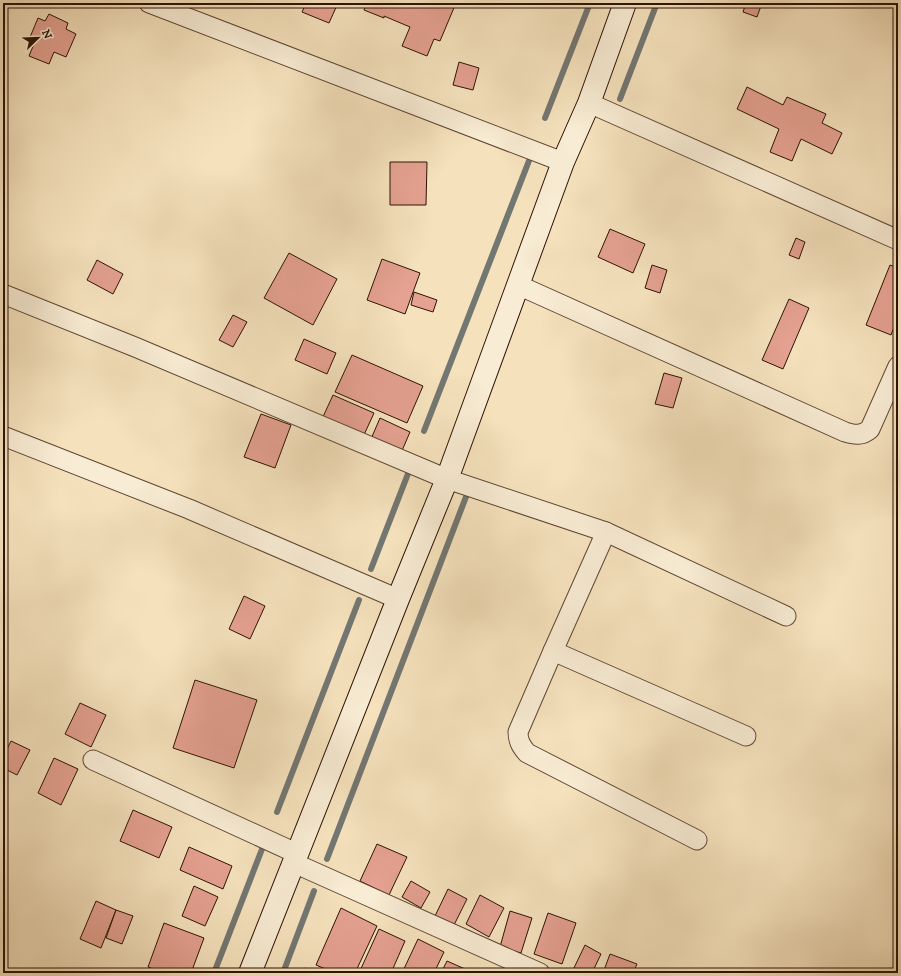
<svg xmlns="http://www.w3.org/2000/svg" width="901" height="976" viewBox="0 0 901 976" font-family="'IM FELL DW Pica',serif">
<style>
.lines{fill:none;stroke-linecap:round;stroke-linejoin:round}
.stream{stroke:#737772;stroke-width:6}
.building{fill:#e5a191;stroke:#2d1204}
.street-casing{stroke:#5f4632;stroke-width:21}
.secondary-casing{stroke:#2d1204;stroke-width:24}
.street{stroke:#f8ecd4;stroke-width:19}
.secondary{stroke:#f8ecd4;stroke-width:22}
</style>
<rect width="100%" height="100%" fill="#f5e2bd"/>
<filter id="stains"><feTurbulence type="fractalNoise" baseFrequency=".005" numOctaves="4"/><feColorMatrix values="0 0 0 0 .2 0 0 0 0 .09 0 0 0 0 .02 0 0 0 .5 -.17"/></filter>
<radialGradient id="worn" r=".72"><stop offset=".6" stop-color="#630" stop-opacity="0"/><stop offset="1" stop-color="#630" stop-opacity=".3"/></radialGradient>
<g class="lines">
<g class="stream">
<path d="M620,99L657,3"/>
<path d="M545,118L590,3"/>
<path d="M424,431L532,153"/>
<path d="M371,569L411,466"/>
<path d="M277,812L359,600"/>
<path d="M327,859L469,489"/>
<path d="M214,973L264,844"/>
<path d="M283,973L314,891"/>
</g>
</g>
<g class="building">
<path d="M306,3H338L329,23L302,12Z"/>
<path d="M367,3H456L440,41L434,39L427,56L402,46L410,27L384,16V18L364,10Z"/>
<path d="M746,3H762L757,17L743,12Z"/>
<path d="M49,14L68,23L66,29L76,34L66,57L54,52L49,64L29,56L34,44L28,42L38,18L45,21Z"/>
<path d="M459,62L479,68L473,90L453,85Z"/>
<path d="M747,87L783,105L787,97L826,114L822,123L842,133L832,154L801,139L792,161L770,152L779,129L737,109Z"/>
<path d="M390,162H427L426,205H390Z"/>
<path d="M610,229L645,244L633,273L598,257Z"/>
<path d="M796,238L805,242L799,259L789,255Z"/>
<path d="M289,253L337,279L313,325L264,298Z"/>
<path d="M382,259L420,273L405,314L367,300Z"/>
<path d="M97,260L123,274L113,294L87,280Z"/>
<path d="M652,265L667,270L660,293L645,288Z"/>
<path d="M890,265L898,268V317L891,335L866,325Z"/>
<path d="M414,292L437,300L433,312L411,305Z"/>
<path d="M789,299L809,308L783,369L762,360Z"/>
<path d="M233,315L247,322L233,347L219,340Z"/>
<path d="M304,339L336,353L327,374L295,360Z"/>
<path d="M352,355L423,386L407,423L335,392Z"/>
<path d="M664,373L682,378L673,408L655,404Z"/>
<path d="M333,395L374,413L363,437L322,419Z"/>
<path d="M261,414L291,425L275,468L244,457Z"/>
<path d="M380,418L410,432L401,453L371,439Z"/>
<path d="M244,596L265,606L250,639L229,629Z"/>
<path d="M195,680L257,700L234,768L173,748Z"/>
<path d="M80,703L106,715L91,747L65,734Z"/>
<path d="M11,741L30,750L17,775L3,768V757Z"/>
<path d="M54,758L78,769L61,805L38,793Z"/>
<path d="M133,810L172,827L159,858L120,841Z"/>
<path d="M377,844L407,857L389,895L360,881Z"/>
<path d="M189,847L232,866L223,889L180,870Z"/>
<path d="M411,881L430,892L421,908L402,897Z"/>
<path d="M194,886L218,897L205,926L182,916Z"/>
<path d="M448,889L467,899L454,925L435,916Z"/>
<path d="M480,895L504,908L489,937L466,924Z"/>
<path d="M96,901L116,910L101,948L80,939Z"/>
<path d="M341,908L377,926L355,973H335L316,965Z"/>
<path d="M116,910L133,916L122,944L106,938Z"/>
<path d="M510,911L532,918L521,953L500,947Z"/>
<path d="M548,913L576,923L562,964L534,954Z"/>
<path d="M164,923L204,938L191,973H164L148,967Z"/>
<path d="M379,929L405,941L391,973H359Z"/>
<path d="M418,939L444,952L434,973H402Z"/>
<path d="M585,945L601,954L592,973H573L572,972Z"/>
<path d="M610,954L637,964L633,973H603Z"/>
<path d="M447,961L474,973H441Z"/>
<path d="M305,968L317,973H303Z"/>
</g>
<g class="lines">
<defs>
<g id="street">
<path d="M149,3L563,162"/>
<path d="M589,103L898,240"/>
<path d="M518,285L845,432C855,435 862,436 870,429L898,366"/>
<path d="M3,294L135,347L447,479L606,532L786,616"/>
<path d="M3,436L189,509L398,599"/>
<path d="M606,532L553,651L518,732C518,741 521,746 527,753L697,840"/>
<path d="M553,651L746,736"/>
<path d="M93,760L298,854"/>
<path d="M294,863L540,973"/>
</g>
<path id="secondary" d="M250,973L398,599L447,479L563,162L589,103L625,3"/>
</defs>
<use href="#street" class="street-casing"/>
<use href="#secondary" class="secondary-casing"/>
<use href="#street" class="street"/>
<use href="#secondary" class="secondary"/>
</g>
<rect width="901" height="976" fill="none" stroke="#f5e2bd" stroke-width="16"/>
<rect x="4" y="4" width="893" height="968" fill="none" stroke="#2d1204" stroke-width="2"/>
<rect x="8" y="8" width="885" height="960" fill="none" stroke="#2d1204"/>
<g transform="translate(38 38) rotate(67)" stroke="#f8ecd4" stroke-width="3" paint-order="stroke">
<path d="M0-3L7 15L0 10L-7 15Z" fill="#2d1204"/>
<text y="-6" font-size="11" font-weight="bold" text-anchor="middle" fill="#2d1204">N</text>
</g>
<rect width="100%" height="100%" filter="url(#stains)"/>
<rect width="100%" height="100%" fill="url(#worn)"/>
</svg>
